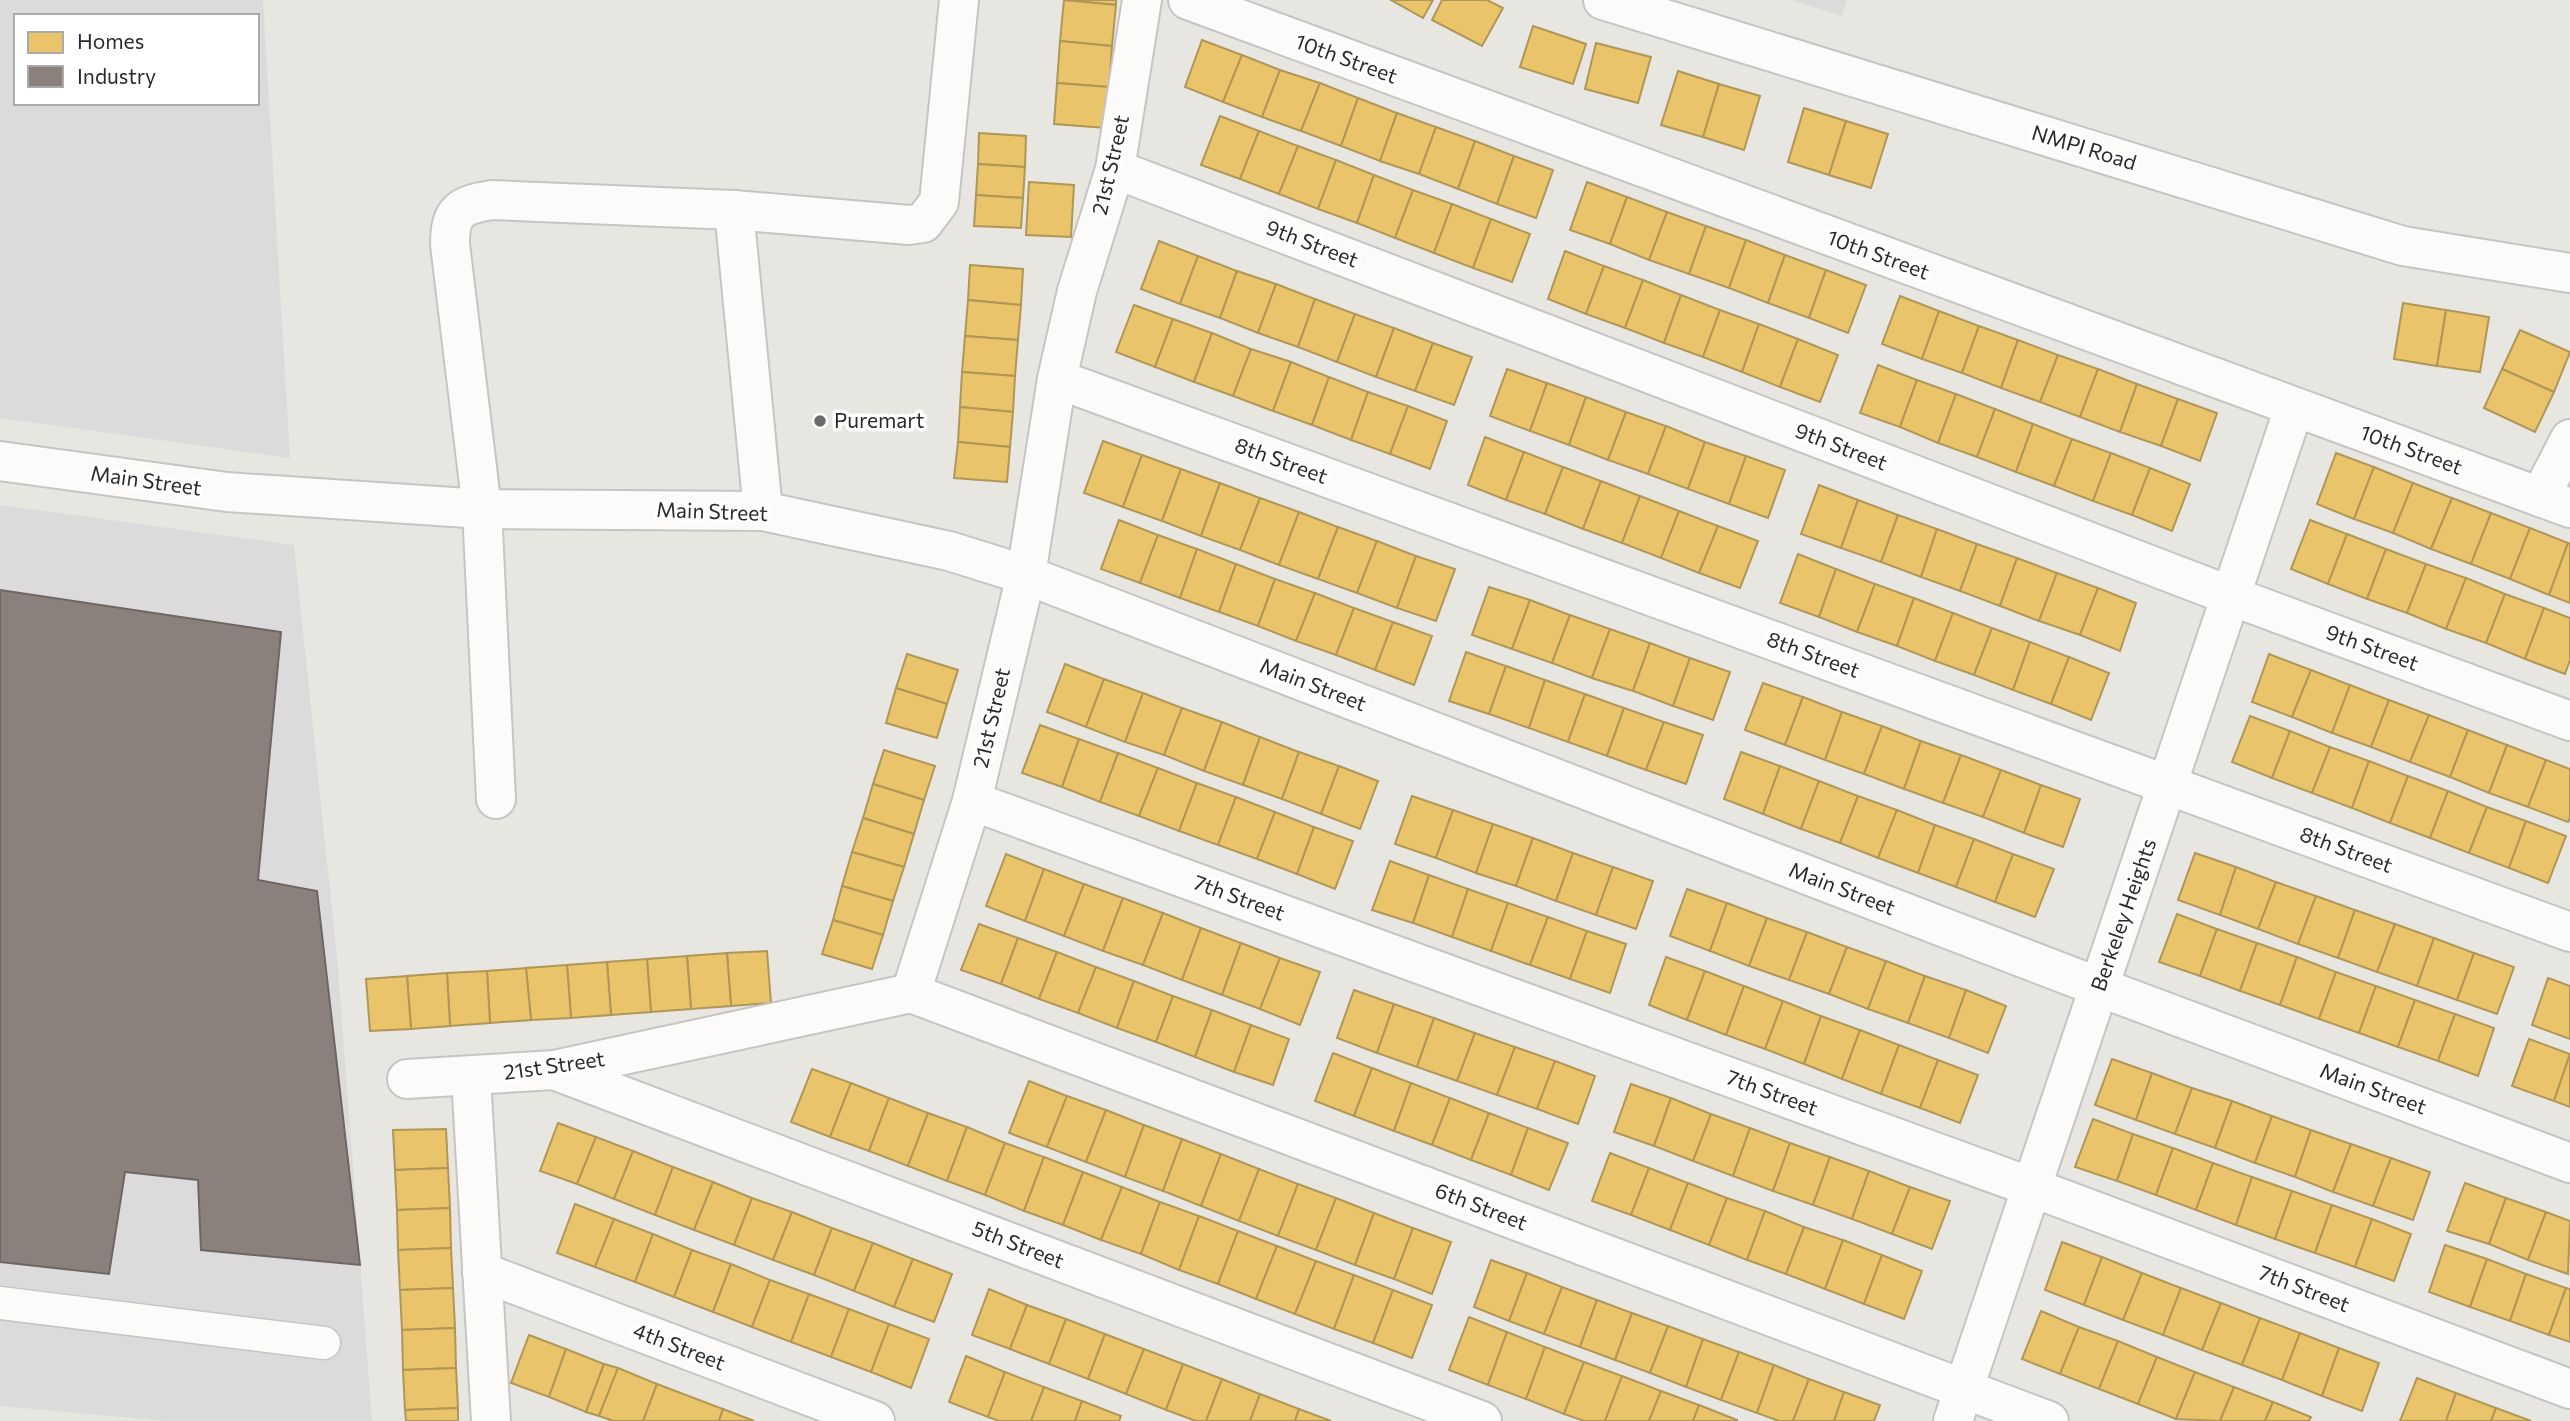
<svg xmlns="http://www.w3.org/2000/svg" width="2570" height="1421" viewBox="0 0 2570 1421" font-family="Commissioner,sans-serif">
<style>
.industrial{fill:#dddadb;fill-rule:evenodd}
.homes{fill:#e9c46a;stroke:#b09657;stroke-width:2}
.industry{fill:#8a817c;stroke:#6d6763;stroke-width:2}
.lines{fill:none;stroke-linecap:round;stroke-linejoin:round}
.service-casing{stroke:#c5c5c5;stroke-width:35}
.minor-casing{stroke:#c5c5c5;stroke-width:42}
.service{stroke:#fcfbfa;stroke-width:32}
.minor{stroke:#fcfbfa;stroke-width:38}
.poi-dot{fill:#6c6c6a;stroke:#fff;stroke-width:2.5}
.labels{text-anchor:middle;stroke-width:7;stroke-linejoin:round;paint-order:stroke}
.street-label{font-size:21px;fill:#2a2a2a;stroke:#fff}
.poi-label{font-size:21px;fill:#2a2a2a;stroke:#fff;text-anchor:start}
</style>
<rect width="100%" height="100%" fill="#e8e6e0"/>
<g class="industrial">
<path d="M0,0H263L290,458L0,418ZM16,16H257V103H16Z"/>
<path d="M1792,0H1847L1842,16Z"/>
<path d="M0,505L294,545L338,968L372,1421H168L0,1406Z"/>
</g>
<g class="homes">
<path d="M1064,0H1116V5Z"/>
<path d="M1064,0L1116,5L1112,46L1060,41Z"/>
<path d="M1391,0H1433L1423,18Z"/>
<path d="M1442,0H1487L1503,8L1482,46L1432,20Z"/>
<path d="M1533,26L1586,44L1573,84L1520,67Z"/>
<path d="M1202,40L1242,55L1223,102L1185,87Z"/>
<path d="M1060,41L1112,46L1109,87L1057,83Z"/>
<path d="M1596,43L1651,57L1638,103L1585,89Z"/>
<path d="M1242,55L1280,70L1262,117L1223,102Z"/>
<path d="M1280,70L1320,83L1301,131L1262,117Z"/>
<path d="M1678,71L1719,84L1703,137L1661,125Z"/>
<path d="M1057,83L1109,87L1106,128L1054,124Z"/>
<path d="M1320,83L1358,98L1341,146L1301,131Z"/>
<path d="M1719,84L1760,96L1744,150L1703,137Z"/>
<path d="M1358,98L1397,113L1380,161L1341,146Z"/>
<path d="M1804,108L1846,121L1829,175L1788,162Z"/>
<path d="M1397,113L1436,127L1419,174L1380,161Z"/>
<path d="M1220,116L1259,131L1240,179L1201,165Z"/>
<path d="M1846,121L1888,134L1871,188L1829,175Z"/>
<path d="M1436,127L1475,141L1458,189L1419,174Z"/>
<path d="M1259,131L1298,146L1279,194L1240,179Z"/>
<path d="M979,133L1026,136L1025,167L978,164Z"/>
<path d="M1475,141L1514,156L1497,204L1458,189Z"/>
<path d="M1298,146L1336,160L1318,209L1279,194Z"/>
<path d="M1514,156L1553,170L1536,218L1497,204Z"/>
<path d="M1336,160L1374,175L1357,223L1318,209Z"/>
<path d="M978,164L1025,167L1023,198L976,195Z"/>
<path d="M1374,175L1413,190L1395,238L1357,223Z"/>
<path d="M1029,182L1074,185L1071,237L1026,235Z"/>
<path d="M1587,182L1627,197L1610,244L1570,230Z"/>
<path d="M1413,190L1452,204L1434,253L1395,238Z"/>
<path d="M976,195L1023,198L1021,228L974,226Z"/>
<path d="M1627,197L1667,212L1649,260L1610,244Z"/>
<path d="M1452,204L1491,219L1473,268L1434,253Z"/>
<path d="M1667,212L1706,226L1689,274L1649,260Z"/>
<path d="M1491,219L1530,234L1512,282L1473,268Z"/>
<path d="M1706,226L1746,240L1729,288L1689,274Z"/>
<path d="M1746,240L1785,255L1768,303L1729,288Z"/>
<path d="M1159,241L1198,256L1180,304L1141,289Z"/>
<path d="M1565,251L1604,266L1586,314L1548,299Z"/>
<path d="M1785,255L1826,270L1809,318L1768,303Z"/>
<path d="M1198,256L1237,271L1220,318L1180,304Z"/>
<path d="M970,265L1023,269L1021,305L968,300Z"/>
<path d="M1604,266L1643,280L1625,328L1586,314Z"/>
<path d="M1826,270L1866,285L1848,333L1809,318Z"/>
<path d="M1237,271L1276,284L1258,333L1220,318Z"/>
<path d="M1643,280L1681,295L1664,343L1625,328Z"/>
<path d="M1276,284L1315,299L1298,347L1258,333Z"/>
<path d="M1681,295L1720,310L1703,357L1664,343Z"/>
<path d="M1900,296L1939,311L1922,359L1882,344Z"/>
<path d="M1315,299L1355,314L1337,362L1298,347Z"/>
<path d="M968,300L1021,305L1018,340L965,336Z"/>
<path d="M2403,303L2446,310L2437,366L2394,359Z"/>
<path d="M1134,305L1173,319L1155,367L1116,352Z"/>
<path d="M1720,310L1759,324L1742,372L1703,357Z"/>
<path d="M2446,310L2489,317L2480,372L2437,366Z"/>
<path d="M1939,311L1979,326L1962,373L1922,359Z"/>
<path d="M1355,314L1394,328L1376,377L1337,362Z"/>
<path d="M1173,319L1212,333L1194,382L1155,367Z"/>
<path d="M1759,324L1798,339L1780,387L1742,372Z"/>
<path d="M1979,326L2018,340L2001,388L1962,373Z"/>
<path d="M1394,328L1433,343L1415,391L1376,377Z"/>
<path d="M2520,330L2570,352L2554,392L2502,369Z"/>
<path d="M1212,333L1251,349L1233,396L1194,382Z"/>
<path d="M965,336L1018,340L1015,376L962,372Z"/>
<path d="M1798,339L1838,355L1820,402L1780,387Z"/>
<path d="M2018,340L2058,355L2040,402L2001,388Z"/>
<path d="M1433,343L1472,357L1454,405L1415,391Z"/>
<path d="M1251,349L1291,362L1273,411L1233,396Z"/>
<path d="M2058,355L2098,369L2080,417L2040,402Z"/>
<path d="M1291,362L1329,377L1312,425L1273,411Z"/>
<path d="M1878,365L1917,380L1900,427L1860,413Z"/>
<path d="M1507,369L1547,383L1530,431L1490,416Z"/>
<path d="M2098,369L2137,384L2120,432L2080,417Z"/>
<path d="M2502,369L2554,392L2535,432L2484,408Z"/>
<path d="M962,372L1015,376L1013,412L960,407Z"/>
<path d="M1329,377L1368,392L1351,440L1312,425Z"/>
<path d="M1917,380L1956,394L1938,443L1900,427Z"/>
<path d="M1547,383L1586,397L1569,445L1530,431Z"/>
<path d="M2137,384L2178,399L2161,446L2120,432Z"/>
<path d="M1368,392L1408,406L1390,454L1351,440Z"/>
<path d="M1956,394L1995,409L1977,457L1938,443Z"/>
<path d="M1586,397L1626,412L1608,460L1569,445Z"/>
<path d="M2178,399L2217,413L2200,461L2161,446Z"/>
<path d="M1408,406L1447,421L1430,469L1390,454Z"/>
<path d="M960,407L1013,412L1010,447L958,442Z"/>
<path d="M1995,409L2033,424L2016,472L1977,457Z"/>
<path d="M1626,412L1666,426L1648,474L1608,460Z"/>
<path d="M2033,424L2072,439L2054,486L2016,472Z"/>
<path d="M1666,426L1705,442L1688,489L1648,474Z"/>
<path d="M1485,437L1524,452L1506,500L1468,485Z"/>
<path d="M2072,439L2111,453L2093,501L2054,486Z"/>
<path d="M1103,441L1142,455L1123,507L1084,493Z"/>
<path d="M958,442L1010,447L1007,482L954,478Z"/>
<path d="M1705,442L1746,456L1729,504L1688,489Z"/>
<path d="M1524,452L1563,467L1545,514L1506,500Z"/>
<path d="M2111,453L2150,468L2132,515L2093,501Z"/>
<path d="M2336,453L2374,467L2354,519L2317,504Z"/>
<path d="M1142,455L1181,469L1162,521L1123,507Z"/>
<path d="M1746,456L1785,470L1768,518L1729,504Z"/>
<path d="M1563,467L1601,481L1583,529L1545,514Z"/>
<path d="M2374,467L2413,483L2393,533L2354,519Z"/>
<path d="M2150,468L2190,484L2172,531L2132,515Z"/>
<path d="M1181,469L1220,483L1201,536L1162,521Z"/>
<path d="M1601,481L1640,496L1622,543L1583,529Z"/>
<path d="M1220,483L1260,498L1240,550L1201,536Z"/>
<path d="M2413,483L2452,498L2431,549L2393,533Z"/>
<path d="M1819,485L1858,500L1841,548L1801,534Z"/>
<path d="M1640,496L1679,511L1661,558L1622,543Z"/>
<path d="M1260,498L1299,512L1279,565L1240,550Z"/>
<path d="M2452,498L2491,513L2471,564L2431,549Z"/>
<path d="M1858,500L1898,515L1881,562L1841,548Z"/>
<path d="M1679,511L1718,526L1699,573L1661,558Z"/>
<path d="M1299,512L1338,527L1318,579L1279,565Z"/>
<path d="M2491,513L2530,528L2510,579L2471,564Z"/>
<path d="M1898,515L1937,529L1921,577L1881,562Z"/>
<path d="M1119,520L1158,535L1140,583L1101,569Z"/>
<path d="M2310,520L2347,534L2328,584L2291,569Z"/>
<path d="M1718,526L1758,541L1740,588L1699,573Z"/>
<path d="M1338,527L1377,541L1357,593L1318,579Z"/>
<path d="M2530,528L2568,543L2549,595L2510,579Z"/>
<path d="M1937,529L1977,544L1960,591L1921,577Z"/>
<path d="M2347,534L2386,549L2367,599L2328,584Z"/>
<path d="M1158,535L1197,549L1180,598L1140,583Z"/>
<path d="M1377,541L1416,556L1397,608L1357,593Z"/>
<path d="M2568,543L2570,544V603L2549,595Z"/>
<path d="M1977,544L2017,558L2000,606L1960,591Z"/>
<path d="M1197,549L1236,564L1219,612L1180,598Z"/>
<path d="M2386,549L2426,564L2407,613L2367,599Z"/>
<path d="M1798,554L1836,569L1819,617L1780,603Z"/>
<path d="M1416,556L1455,569L1436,621L1397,608Z"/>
<path d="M2017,558L2057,573L2039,621L2000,606Z"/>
<path d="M1236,564L1275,579L1258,626L1219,612Z"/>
<path d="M2426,564L2466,578L2446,629L2407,613Z"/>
<path d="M1836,569L1875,584L1857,632L1819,617Z"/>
<path d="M2057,573L2098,588L2080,635L2039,621Z"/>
<path d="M2466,578L2505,594L2486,643L2446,629Z"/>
<path d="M1275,579L1315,593L1296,641L1258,626Z"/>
<path d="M1875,584L1914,598L1897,646L1857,632Z"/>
<path d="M1489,587L1530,600L1512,649L1472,635Z"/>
<path d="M2098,588L2136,603L2120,651L2080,635Z"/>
<path d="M1315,593L1354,608L1336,655L1296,641Z"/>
<path d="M2505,594L2544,608L2525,659L2486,643Z"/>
<path d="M1914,598L1953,613L1935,661L1897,646Z"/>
<path d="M1530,600L1570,615L1552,663L1512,649Z"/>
<path d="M1354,608L1393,622L1375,670L1336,655Z"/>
<path d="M2544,608L2570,618V660L2565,674L2525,659Z"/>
<path d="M1953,613L1992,628L1974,675L1935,661Z"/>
<path d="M1570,615L1610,629L1592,678L1552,663Z"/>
<path d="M1393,622L1432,636L1414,685L1375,670Z"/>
<path d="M1992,628L2030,642L2013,690L1974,675Z"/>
<path d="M1610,629L1650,643L1633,691L1592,678Z"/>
<path d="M2030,642L2069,657L2051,704L2013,690Z"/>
<path d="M1650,643L1690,658L1673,706L1633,691Z"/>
<path d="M1466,652L1506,666L1489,714L1449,701Z"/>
<path d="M907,654L958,670L947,704L896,688Z"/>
<path d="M2269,654L2311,670L2292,717L2252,702Z"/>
<path d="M2069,657L2109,673L2091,720L2051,704Z"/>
<path d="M1690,658L1730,672L1713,720L1673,706Z"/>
<path d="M1065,664L1104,679L1086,727L1047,712Z"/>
<path d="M1506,666L1545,680L1529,728L1489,714Z"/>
<path d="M2311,670L2350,685L2332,733L2292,717Z"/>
<path d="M1104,679L1143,693L1125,742L1086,727Z"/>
<path d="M1545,680L1585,694L1568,742L1529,728Z"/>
<path d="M1763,683L1803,697L1785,745L1745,730Z"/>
<path d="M2350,685L2389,700L2371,747L2332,733Z"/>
<path d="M896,688L947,704L937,738L886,723Z"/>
<path d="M1143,693L1182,708L1164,755L1125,742Z"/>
<path d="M1585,694L1624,708L1607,756L1568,742Z"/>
<path d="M1803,697L1842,712L1825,760L1785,745Z"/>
<path d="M2389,700L2429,715L2410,762L2371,747Z"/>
<path d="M1182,708L1222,722L1204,771L1164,755Z"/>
<path d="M1624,708L1664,722L1646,770L1607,756Z"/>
<path d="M1842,712L1882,726L1864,774L1825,760Z"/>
<path d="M2429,715L2468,730L2450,777L2410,762Z"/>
<path d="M2250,716L2290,731L2272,778L2232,762Z"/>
<path d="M1222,722L1260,737L1243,785L1204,771Z"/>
<path d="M1664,722L1703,735L1686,784L1646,770Z"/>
<path d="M1040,725L1079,739L1062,787L1022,773Z"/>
<path d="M1882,726L1921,741L1904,789L1864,774Z"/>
<path d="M2468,730L2507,745L2489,793L2450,777Z"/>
<path d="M2290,731L2330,747L2312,793L2272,778Z"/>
<path d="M1260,737L1299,752L1282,799L1243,785Z"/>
<path d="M1079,739L1118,753L1100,802L1062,787Z"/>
<path d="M1921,741L1961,755L1943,803L1904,789Z"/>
<path d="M2507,745L2546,760L2528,807L2489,793Z"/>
<path d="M2330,747L2369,761L2352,808L2312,793Z"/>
<path d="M884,750L935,766L924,800L873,784Z"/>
<path d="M1299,752L1339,766L1321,814L1282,799Z"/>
<path d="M1741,752L1780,766L1763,814L1724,799Z"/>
<path d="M1118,753L1158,768L1139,816L1100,802Z"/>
<path d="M1961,755L2001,770L1983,817L1943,803Z"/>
<path d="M2546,760L2570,769V817L2568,822L2528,807Z"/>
<path d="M2369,761L2408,776L2390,823L2352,808Z"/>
<path d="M1339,766L1378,781L1360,829L1321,814Z"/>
<path d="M1780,766L1819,781L1801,829L1763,814Z"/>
<path d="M1158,768L1197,783L1179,831L1139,816Z"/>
<path d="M2001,770L2041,785L2024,833L1983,817Z"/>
<path d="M2408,776L2448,791L2430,838L2390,823Z"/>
<path d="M1819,781L1858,796L1840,843L1801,829Z"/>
<path d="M1197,783L1236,797L1218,845L1179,831Z"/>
<path d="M873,784L924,800L914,834L863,818Z"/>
<path d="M2041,785L2080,799L2063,847L2024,833Z"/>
<path d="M2448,791L2487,807L2469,853L2430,838Z"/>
<path d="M1412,796L1453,810L1436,858L1395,844Z"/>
<path d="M1858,796L1897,810L1878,858L1840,843Z"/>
<path d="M1236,797L1275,812L1257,859L1218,845Z"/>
<path d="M2487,807L2526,821L2509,868L2469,853Z"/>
<path d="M1453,810L1493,824L1476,873L1436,858Z"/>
<path d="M1897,810L1935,825L1918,873L1878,858Z"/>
<path d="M1275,812L1314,827L1297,874L1257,859Z"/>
<path d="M863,818L914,834L904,867L852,852Z"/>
<path d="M2526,821L2566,836L2548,883L2509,868Z"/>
<path d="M1493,824L1533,838L1516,886L1476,873Z"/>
<path d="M1935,825L1974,839L1956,887L1918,873Z"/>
<path d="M1314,827L1353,841L1335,889L1297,874Z"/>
<path d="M1533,838L1573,853L1556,901L1516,886Z"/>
<path d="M1974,839L2013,854L1995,902L1956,887Z"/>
<path d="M852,852L904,867L893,901L842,886Z"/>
<path d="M1573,853L1613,867L1596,915L1556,901Z"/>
<path d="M2195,853L2236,867L2220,915L2178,900Z"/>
<path d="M1006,854L1044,869L1025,921L986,906Z"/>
<path d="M2013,854L2054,869L2035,917L1995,902Z"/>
<path d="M1390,861L1429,875L1413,923L1372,910Z"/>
<path d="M1613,867L1653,881L1636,929L1596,915Z"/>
<path d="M2236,867L2276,882L2258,929L2220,915Z"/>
<path d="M1044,869L1084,884L1064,936L1025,921Z"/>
<path d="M1429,875L1468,889L1452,937L1413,923Z"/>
<path d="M2276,882L2316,896L2298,944L2258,929Z"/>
<path d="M1084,884L1123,898L1103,951L1064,936Z"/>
<path d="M842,886L893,901L883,935L833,920Z"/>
<path d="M1468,889L1508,903L1491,951L1452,937Z"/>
<path d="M1687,889L1727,903L1710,951L1670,936Z"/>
<path d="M2316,896L2355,910L2338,958L2298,944Z"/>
<path d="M1123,898L1163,913L1143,965L1103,951Z"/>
<path d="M1508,903L1548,917L1530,965L1491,951Z"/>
<path d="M1727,903L1767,918L1749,966L1710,951Z"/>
<path d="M2355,910L2395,924L2377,972L2338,958Z"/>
<path d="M1163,913L1201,928L1182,980L1143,965Z"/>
<path d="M2177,914L2217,929L2200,976L2159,962Z"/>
<path d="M1548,917L1587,931L1570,979L1530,965Z"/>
<path d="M1767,918L1807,932L1789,980L1749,966Z"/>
<path d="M833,920L883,935L872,969L822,954Z"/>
<path d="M979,924L1018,938L1001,984L961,970Z"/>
<path d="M2395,924L2434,938L2417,986L2377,972Z"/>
<path d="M1201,928L1241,943L1222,995L1182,980Z"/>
<path d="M2217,929L2257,943L2240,991L2200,976Z"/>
<path d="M1587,931L1626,944L1610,993L1570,979Z"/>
<path d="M1807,932L1847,947L1829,994L1789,980Z"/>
<path d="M1018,938L1057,952L1039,999L1001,984Z"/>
<path d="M2434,938L2474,953L2457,1000L2417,986Z"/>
<path d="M1241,943L1280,958L1260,1009L1222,995Z"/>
<path d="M2257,943L2297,957L2280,1005L2240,991Z"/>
<path d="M1847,947L1886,961L1868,1009L1829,994Z"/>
<path d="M767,951L771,1003L731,1006L727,953Z"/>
<path d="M1057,952L1096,967L1078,1013L1039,999Z"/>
<path d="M727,953L731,1006L691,1009L687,956Z"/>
<path d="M2474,953L2514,967L2497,1014L2457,1000Z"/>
<path d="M687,956L691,1009L651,1012L647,959Z"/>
<path d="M1666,957L1705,971L1687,1020L1649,1005Z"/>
<path d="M2297,957L2336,972L2319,1019L2280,1005Z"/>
<path d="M1280,958L1320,972L1300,1025L1260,1009Z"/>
<path d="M647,959L651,1012L611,1015L607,962Z"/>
<path d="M1886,961L1925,976L1908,1023L1868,1009Z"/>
<path d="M607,962L611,1015L571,1018L567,965Z"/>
<path d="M567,965L571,1018L531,1020L526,968Z"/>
<path d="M1096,967L1134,981L1117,1028L1078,1013Z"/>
<path d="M526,968L531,1020L490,1023L487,971Z"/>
<path d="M487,971L490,1023L450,1026L447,973Z"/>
<path d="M1705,971L1744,986L1726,1035L1687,1020Z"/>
<path d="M2336,972L2376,986L2359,1033L2319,1019Z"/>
<path d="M447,973L450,1026L411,1029L407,976Z"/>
<path d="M407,976L411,1029L370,1031L366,979Z"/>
<path d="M1925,976L1966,990L1949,1038L1908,1023Z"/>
<path d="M2548,978L2570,986V1039L2532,1025Z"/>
<path d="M1134,981L1173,996L1156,1042L1117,1028Z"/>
<path d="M1744,986L1783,1001L1765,1049L1726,1035Z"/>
<path d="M2376,986L2415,1000L2398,1047L2359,1033Z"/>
<path d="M1354,990L1394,1004L1377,1053L1337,1038Z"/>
<path d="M1966,990L2006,1006L1988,1053L1949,1038Z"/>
<path d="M1173,996L1212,1010L1195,1057L1156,1042Z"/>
<path d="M2415,1000L2455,1014L2438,1061L2398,1047Z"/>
<path d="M1783,1001L1821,1016L1804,1064L1765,1049Z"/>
<path d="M1394,1004L1434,1018L1417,1067L1377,1053Z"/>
<path d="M1212,1010L1251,1025L1234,1072L1195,1057Z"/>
<path d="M2455,1014L2494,1028L2478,1076L2438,1061Z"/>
<path d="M1821,1016L1860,1030L1842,1079L1804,1064Z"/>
<path d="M1434,1018L1475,1033L1457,1081L1417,1067Z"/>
<path d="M1251,1025L1289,1039L1273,1085L1234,1072Z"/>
<path d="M1860,1030L1899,1045L1881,1094L1842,1079Z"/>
<path d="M1475,1033L1515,1047L1497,1095L1457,1081Z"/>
<path d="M2529,1039L2570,1054L2554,1101L2512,1086Z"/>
<path d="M1899,1045L1938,1060L1920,1108L1881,1094Z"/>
<path d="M1515,1047L1555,1061L1537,1109L1497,1095Z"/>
<path d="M1333,1053L1372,1068L1354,1116L1315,1101Z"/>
<path d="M2570,1054V1107L2554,1101Z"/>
<path d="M2112,1059L2152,1073L2136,1120L2095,1105Z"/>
<path d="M1938,1060L1978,1075L1960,1123L1920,1108Z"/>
<path d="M1555,1061L1595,1076L1578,1124L1537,1109Z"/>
<path d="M1372,1068L1411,1083L1394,1131L1354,1116Z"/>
<path d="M812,1069L851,1083L830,1137L791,1122Z"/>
<path d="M2152,1073L2192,1088L2175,1134L2136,1120Z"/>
<path d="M1029,1081L1067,1096L1047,1147L1009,1133Z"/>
<path d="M851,1083L889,1098L869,1151L830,1137Z"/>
<path d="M1411,1083L1450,1098L1432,1145L1394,1131Z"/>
<path d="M1631,1084L1671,1098L1654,1146L1614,1132Z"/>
<path d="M2192,1088L2232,1101L2215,1148L2175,1134Z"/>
<path d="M1067,1096L1106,1110L1086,1162L1047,1147Z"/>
<path d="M889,1098L928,1113L908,1166L869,1151Z"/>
<path d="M1450,1098L1489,1113L1471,1160L1432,1145Z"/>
<path d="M1671,1098L1711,1114L1693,1161L1654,1146Z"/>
<path d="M2232,1101L2272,1116L2255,1163L2215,1148Z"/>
<path d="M1106,1110L1144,1125L1125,1177L1086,1162Z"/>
<path d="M928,1113L967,1127L947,1181L908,1166Z"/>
<path d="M1489,1113L1528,1128L1511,1175L1471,1160Z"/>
<path d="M1711,1114L1750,1128L1733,1176L1693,1161Z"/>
<path d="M2272,1116L2311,1130L2295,1177L2255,1163Z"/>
<path d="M2093,1119L2133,1134L2117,1181L2075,1167Z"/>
<path d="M558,1123L596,1137L577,1184L540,1171Z"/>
<path d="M1144,1125L1182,1139L1163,1191L1125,1177Z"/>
<path d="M967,1127L1005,1143L985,1195L947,1181Z"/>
<path d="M1528,1128L1568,1143L1549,1190L1511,1175Z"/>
<path d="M1750,1128L1790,1143L1773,1191L1733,1176Z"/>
<path d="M446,1129L448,1168L395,1170L393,1130Z"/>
<path d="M2311,1130L2351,1144L2333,1192L2295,1177Z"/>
<path d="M2133,1134L2173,1148L2156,1195L2117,1181Z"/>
<path d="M596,1137L633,1151L614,1199L577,1184Z"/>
<path d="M1182,1139L1221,1154L1201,1206L1163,1191Z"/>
<path d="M1005,1143L1044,1157L1024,1211L985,1195Z"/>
<path d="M1790,1143L1830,1157L1813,1205L1773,1191Z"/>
<path d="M2351,1144L2391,1158L2373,1206L2333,1192Z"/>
<path d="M2173,1148L2213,1163L2196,1210L2156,1195Z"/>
<path d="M633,1151L673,1167L655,1215L614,1199Z"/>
<path d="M1610,1153L1649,1168L1631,1215L1592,1201Z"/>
<path d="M1221,1154L1259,1169L1239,1221L1201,1206Z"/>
<path d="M1044,1157L1083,1172L1063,1225L1024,1211Z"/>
<path d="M1830,1157L1869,1171L1852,1219L1813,1205Z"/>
<path d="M2391,1158L2430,1172L2413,1220L2373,1206Z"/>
<path d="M2213,1163L2252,1177L2236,1225L2196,1210Z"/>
<path d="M673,1167L713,1182L694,1230L655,1215Z"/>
<path d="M448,1168L450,1208L397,1210L395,1170Z"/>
<path d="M1649,1168L1688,1183L1670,1230L1631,1215Z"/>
<path d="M1259,1169L1298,1184L1278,1236L1239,1221Z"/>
<path d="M1869,1171L1910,1187L1892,1234L1852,1219Z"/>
<path d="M1083,1172L1122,1187L1101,1240L1063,1225Z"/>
<path d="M2252,1177L2292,1191L2275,1239L2236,1225Z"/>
<path d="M713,1182L752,1198L734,1245L694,1230Z"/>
<path d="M1688,1183L1727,1198L1709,1245L1670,1230Z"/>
<path d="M2465,1183L2506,1198L2489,1244L2447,1231Z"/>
<path d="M1298,1184L1336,1198L1316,1250L1278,1236Z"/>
<path d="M1122,1187L1160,1202L1141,1254L1101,1240Z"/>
<path d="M1910,1187L1950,1201L1932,1249L1892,1234Z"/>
<path d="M2292,1191L2332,1205L2315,1253L2275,1239Z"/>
<path d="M752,1198L792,1212L773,1260L734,1245Z"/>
<path d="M1336,1198L1374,1213L1355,1265L1316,1250Z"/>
<path d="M1727,1198L1765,1211L1747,1260L1709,1245Z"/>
<path d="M2506,1198L2546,1212L2528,1260L2489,1244Z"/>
<path d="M1160,1202L1199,1216L1179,1270L1141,1254Z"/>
<path d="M575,1204L614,1219L595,1267L557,1253Z"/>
<path d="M2332,1205L2372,1219L2355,1267L2315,1253Z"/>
<path d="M450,1208L451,1248L398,1250L397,1210Z"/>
<path d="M1765,1211L1804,1227L1786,1274L1747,1260Z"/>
<path d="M792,1212L832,1228L814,1275L773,1260Z"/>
<path d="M2546,1212L2570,1221L2568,1274L2528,1260Z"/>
<path d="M1374,1213L1413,1228L1394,1279L1355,1265Z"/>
<path d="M1199,1216L1238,1231L1218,1284L1179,1270Z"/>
<path d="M614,1219L653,1234L635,1282L595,1267Z"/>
<path d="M2372,1219L2411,1234L2394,1281L2355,1267Z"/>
<path d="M1804,1227L1843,1240L1825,1289L1786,1274Z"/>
<path d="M832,1228L873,1243L854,1291L814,1275Z"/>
<path d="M1413,1228L1451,1242L1432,1294L1394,1279Z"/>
<path d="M1238,1231L1277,1246L1256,1299L1218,1284Z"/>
<path d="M653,1234L692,1250L674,1297L635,1282Z"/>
<path d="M1843,1240L1882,1255L1864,1304L1825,1289Z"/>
<path d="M2062,1242L2102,1257L2084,1305L2045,1290Z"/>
<path d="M873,1243L913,1259L894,1307L854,1291Z"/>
<path d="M2445,1245L2487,1259L2470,1307L2429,1292Z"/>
<path d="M1277,1246L1316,1261L1295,1314L1256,1299Z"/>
<path d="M451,1248L453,1288L400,1290L398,1250Z"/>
<path d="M692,1250L731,1264L713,1312L674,1297Z"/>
<path d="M1882,1255L1922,1271L1904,1319L1864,1304Z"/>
<path d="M2102,1257L2142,1273L2123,1320L2084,1305Z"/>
<path d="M913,1259L952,1274L934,1322L894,1307Z"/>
<path d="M2487,1259L2526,1274L2510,1321L2470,1307Z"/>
<path d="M1491,1260L1527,1273L1509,1321L1474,1307Z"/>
<path d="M1316,1261L1354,1275L1334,1329L1295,1314Z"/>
<path d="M731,1264L770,1280L752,1327L713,1312Z"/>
<path d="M1527,1273L1562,1287L1544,1334L1509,1321Z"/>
<path d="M2142,1273L2181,1288L2163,1335L2123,1320Z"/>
<path d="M2526,1274L2566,1288L2549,1335L2510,1321Z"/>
<path d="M1354,1275L1393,1290L1373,1343L1334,1329Z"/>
<path d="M770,1280L809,1294L791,1342L752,1327Z"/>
<path d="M1562,1287L1597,1300L1580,1347L1544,1334Z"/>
<path d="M453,1288L455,1328L402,1330L400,1290Z"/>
<path d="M2181,1288L2221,1303L2202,1350L2163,1335Z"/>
<path d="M2566,1288L2570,1289V1342L2549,1335Z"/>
<path d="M989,1289L1027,1305L1010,1349L972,1335Z"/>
<path d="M1393,1290L1432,1305L1412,1358L1373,1343Z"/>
<path d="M809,1294L849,1309L831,1357L791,1342Z"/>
<path d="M1597,1300L1632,1313L1615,1360L1580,1347Z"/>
<path d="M2221,1303L2260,1318L2242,1365L2202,1350Z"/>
<path d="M1027,1305L1066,1319L1049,1364L1010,1349Z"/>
<path d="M849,1309L889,1324L871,1372L831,1357Z"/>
<path d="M2041,1311L2079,1327L2060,1374L2022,1359Z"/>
<path d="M1632,1313L1668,1326L1650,1373L1615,1360Z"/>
<path d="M1469,1317L1507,1332L1488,1385L1449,1370Z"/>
<path d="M2260,1318L2300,1333L2282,1380L2242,1365Z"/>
<path d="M1066,1319L1105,1334L1088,1379L1049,1364Z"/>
<path d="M889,1324L929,1339L911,1388L871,1372Z"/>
<path d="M1668,1326L1703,1339L1686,1387L1650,1373Z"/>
<path d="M2079,1327L2118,1341L2099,1389L2060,1374Z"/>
<path d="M455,1328L456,1368L403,1370L402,1330Z"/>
<path d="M1507,1332L1545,1347L1526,1399L1488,1385Z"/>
<path d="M2300,1333L2339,1348L2322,1396L2282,1380Z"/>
<path d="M1105,1334L1144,1349L1126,1394L1088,1379Z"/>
<path d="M529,1335L566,1349L549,1397L511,1383Z"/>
<path d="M1703,1339L1739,1352L1721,1400L1686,1387Z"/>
<path d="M2118,1341L2157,1357L2138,1404L2099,1389Z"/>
<path d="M1545,1347L1584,1362L1564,1414L1526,1399Z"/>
<path d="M2339,1348L2379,1363L2362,1411L2322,1396Z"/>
<path d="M566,1349L604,1364L586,1412L549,1397Z"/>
<path d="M1144,1349L1183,1364L1166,1410L1126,1394Z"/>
<path d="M1739,1352L1774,1365L1757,1413L1721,1400Z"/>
<path d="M966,1356L1005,1372L988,1417L949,1402Z"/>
<path d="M2157,1357L2195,1372L2176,1419L2138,1404Z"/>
<path d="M1584,1362L1622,1376L1605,1421H1584L1564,1414Z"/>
<path d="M604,1364L618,1368L599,1416L586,1412Z"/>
<path d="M1183,1364L1222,1379L1206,1421H1196L1166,1410Z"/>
<path d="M1774,1365L1809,1379L1793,1421H1779L1757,1413Z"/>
<path d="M456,1368L458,1408L405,1410L403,1370Z"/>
<path d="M618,1368L657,1384L643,1421H613L599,1416Z"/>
<path d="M1005,1372L1044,1387L1031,1421H999L988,1417Z"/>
<path d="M2195,1372L2234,1387L2220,1421L2176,1419Z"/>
<path d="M1622,1376L1661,1391L1649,1421H1605Z"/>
<path d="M2417,1378L2456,1393L2446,1421H2400Z"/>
<path d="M1222,1379L1260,1394L1250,1421H1206Z"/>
<path d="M1809,1379L1844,1392L1834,1421H1793Z"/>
<path d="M657,1384L723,1409L719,1421H643Z"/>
<path d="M1044,1387L1082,1401L1075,1421H1031Z"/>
<path d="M2234,1387L2273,1402L2265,1421H2220Z"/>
<path d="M1661,1391L1699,1405L1693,1421H1649Z"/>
<path d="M1844,1392L1880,1405L1874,1421H1834Z"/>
<path d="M2456,1393L2496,1408L2491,1421H2446Z"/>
<path d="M1260,1394L1299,1409L1295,1421H1250Z"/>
<path d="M1082,1401L1121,1416L1119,1421H1075Z"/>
<path d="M2273,1402L2311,1417L2309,1421H2265Z"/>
<path d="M1699,1405L1737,1420V1421H1693Z"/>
<path d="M458,1408V1421H406L405,1410Z"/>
<path d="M2496,1408L2531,1421H2491Z"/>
<path d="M723,1409L754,1421H719Z"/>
<path d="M1299,1409L1331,1421H1295Z"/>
</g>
<path class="industry" d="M0,590L281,632L258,880L317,891L360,1265L201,1250L198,1180L125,1172L109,1274L0,1262Z"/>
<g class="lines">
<defs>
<path id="service" d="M0,1303L324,1343"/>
<g id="minor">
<path d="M1188,0L2570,508"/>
<path d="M1603,0L2403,246L2570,273"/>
<path d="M1115,169L2231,596L2570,721"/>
<path d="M734,210L763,511"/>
<path d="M1057,379L2570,932"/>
<path d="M0,461L227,492L482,509L763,511L949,551L1026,575L2099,987L2570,1163"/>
<path d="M2540,497L2570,439"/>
<path d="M496,799L482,509L450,244C450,210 461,205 492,200L734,210L909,225L923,223L939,202L959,0"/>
<path d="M972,801L2031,1187L2570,1389"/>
<path d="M911,993L2049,1421"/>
<path d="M911,993L972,801L1026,575L1057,379L1077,291L1115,169L1142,0"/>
<path d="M554,1070L1482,1421"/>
<path d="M471,1077L491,1421"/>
<path d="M407,1079L554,1070L911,993"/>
<path d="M482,1272L875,1421"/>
<path d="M1953,1421L2294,408"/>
</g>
</defs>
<use href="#service" class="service-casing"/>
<use href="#minor" class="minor-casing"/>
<use href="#service" class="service"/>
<use href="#minor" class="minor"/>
</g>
<circle class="poi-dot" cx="820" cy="421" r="7"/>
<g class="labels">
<g class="street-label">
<text transform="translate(1346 59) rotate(20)" y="7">10th Street</text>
<text transform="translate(2084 148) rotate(17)" y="7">NMPI Road</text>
<text transform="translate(1111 165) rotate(-77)" y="7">21st Street</text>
<text transform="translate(1312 244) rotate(21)" y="7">9th Street</text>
<text transform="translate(1878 255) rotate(20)" y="7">10th Street</text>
<text transform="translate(1841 447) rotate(21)" y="7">9th Street</text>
<text transform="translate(2411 450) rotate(20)" y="7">10th Street</text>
<text transform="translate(1281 461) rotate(20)" y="7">8th Street</text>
<text transform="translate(146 481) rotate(8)" y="7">Main Street</text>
<text transform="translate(712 512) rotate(2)" y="7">Main Street</text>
<text transform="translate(2372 648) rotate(20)" y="7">9th Street</text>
<text transform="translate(1813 655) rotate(20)" y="7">8th Street</text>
<text transform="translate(1313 685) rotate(21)" y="7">Main Street</text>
<text transform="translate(992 718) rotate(-77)" y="7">21st Street</text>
<text transform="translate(2346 850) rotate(20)" y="7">8th Street</text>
<text transform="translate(1842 889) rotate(21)" y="7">Main Street</text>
<text transform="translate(1239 898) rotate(20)" y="7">7th Street</text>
<text transform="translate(2124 915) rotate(-71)" y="7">Berkeley Heights</text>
<text transform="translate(554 1066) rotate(-8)" y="7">21st Street</text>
<text transform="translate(2373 1089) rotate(20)" y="7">Main Street</text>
<text transform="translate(1772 1093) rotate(20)" y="7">7th Street</text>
<text transform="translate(1481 1207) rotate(21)" y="7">6th Street</text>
<text transform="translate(1018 1245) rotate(21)" y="7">5th Street</text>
<text transform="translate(2304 1289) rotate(21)" y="7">7th Street</text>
<text transform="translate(679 1347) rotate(21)" y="7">4th Street</text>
</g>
<g class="poi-label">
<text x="834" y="428">Puremart</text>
</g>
</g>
<rect x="14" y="14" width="245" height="91" fill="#ffffff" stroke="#aaaaaa" stroke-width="2"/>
<rect x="28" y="32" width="35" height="21" fill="#e9c46a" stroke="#aaaaaa" stroke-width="2"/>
<text x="77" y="49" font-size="21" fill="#2a2a2a">Homes</text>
<rect x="28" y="66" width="35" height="21" fill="#8a817c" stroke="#aaaaaa" stroke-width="2"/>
<text x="77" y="84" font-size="21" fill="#2a2a2a">Industry</text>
</svg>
